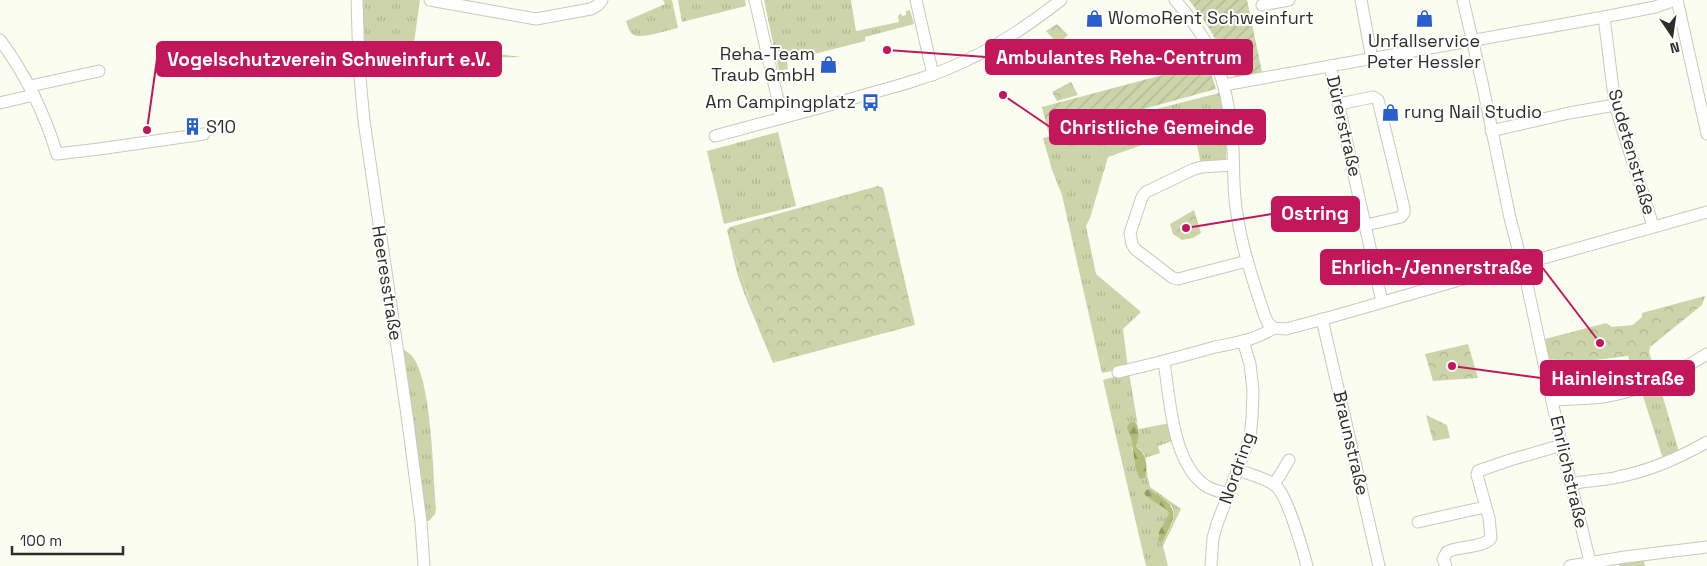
<svg xmlns="http://www.w3.org/2000/svg" width="1707" height="566" viewBox="0 0 1707 566" font-family="'Space Grotesk',sans-serif">
<style>
.grass{fill:url(#grass-tufts);fill-rule:evenodd}
.forest{fill:url(#forest-firs)}
.park{fill:url(#park-crowns)}
.garden{fill:url(#garden-furrows)}
.lines{fill:none;stroke-linecap:round;stroke-linejoin:round}
.minor-casing{stroke:#c7cabc;stroke-width:13}
.minor{stroke:#fff;stroke-width:11}
.labels{text-anchor:middle;stroke-width:4;stroke-linejoin:round;paint-order:stroke}
.poi-label{font-size:18px;fill:#2d2e29;stroke:#fff;text-anchor:start}
.street-label{font-size:18px;fill:#2d2e29;stroke:#fff}
.leader{fill:none;stroke:#c2185b;stroke-width:2}
.callout-dot{fill:#c2185b;stroke:#fff;stroke-width:2}
.callout{fill:#c2185b;stroke:#c2185b;stroke-width:2}
.callout-label{font-size:19px;text-anchor:middle;font-weight:bold;fill:#fff}
</style>
<defs>
<pattern id="grass-tufts" width="24" height="20" patternUnits="userSpaceOnUse" patternTransform="scale(1.25)"><rect width="24" height="20" fill="#cdd4aa"/><path d="M3 7l-1-3M5 7V3M7 7l1-3M15 17l-1-3M17 17v-4M19 17l1-3" fill="none" stroke="#b0b692"/></pattern>
<pattern id="forest-firs" width="22" height="20" patternUnits="userSpaceOnUse" patternTransform="scale(1.25)"><rect width="22" height="20" fill="#b4bd7d"/><path d="M5 1l3.5 6h-7zM16 11l3.5 6h-7z" fill="#939a66"/></pattern>
<pattern id="park-crowns" width="20" height="18" patternUnits="userSpaceOnUse" patternTransform="scale(1.25)"><rect width="20" height="18" fill="#cdd4aa"/><path d="M2 6a3 3 0 1 1 6 0M12 15a3 3 0 1 1 6 0" fill="none" stroke="#b0b692"/></pattern>
<pattern id="garden-furrows" width="10" height="10" patternUnits="userSpaceOnUse" patternTransform="scale(1.25)"><rect width="10" height="10" fill="#cdd4aa"/><path d="M-1 1l2-2M0 10L10 0M9 11l2-2" fill="none" stroke="#b0b692"/></pattern>
</defs>
<rect width="100%" height="100%" fill="#fafdef"/>
<g class="grass">
<path d="M360,0H420L414,43L521,57L363,60Z"/>
<path d="M663,0H672L678,28C669,30 641,39 634,35C629,33 628,26 626,21L665,4Z"/>
<path d="M678,0H745L746,6L682,22Z"/>
<path d="M764,0H851L856,31L899,22L898,16L901,13L902,16L906,15V11L910,10L914,24L865,37V41L787,61L788,69L779,71Z"/>
<path d="M1219,93L1221,96L1224,115L1219,119V124L1226,125L1227,143L1226,160L1222,162L1201,164L1193,127L1108,157L1090,218L1086,226L1096,274L1141,312L1123,329L1128,368L1102,373L1062,195L1052,170L1043,138Z"/>
<path d="M778,132L796,206L724,224L707,151Z"/>
<path d="M730,227L734,252L748,296L776,362L773,363L744,293L737,273L727,230Z"/>
<path d="M403,349C406,351 410,354 412,356C432,380 433,475 436,508L435,514L429,521H423Z"/>
<path d="M1129,373L1138,426L1136,422L1129,432C1133,443 1132,460 1137,467C1139,470 1143,473 1146,476V469L1150,487L1181,509L1163,546L1168,566H1146L1103,380ZM1146,497L1172,506C1177,518 1169,530 1163,541L1158,540V536L1169,513L1167,509Z"/>
<path d="M1660,387L1679,452L1663,459L1642,393Z"/>
<path d="M1170,423L1173,441L1158,446L1160,453L1145,458L1144,454L1139,448H1136L1139,429Z"/>
<path d="M1643,557L1645,566H1619L1618,561Z"/>
</g>
<g class="forest">
<path d="M1130,422H1135C1141,429 1138,440 1136,447C1147,453 1148,467 1145,478L1140,479C1133,466 1134,451 1131,439C1130,435 1128,431 1127,427Z"/>
<path d="M1149,489C1178,508 1179,511 1163,541L1159,542L1158,540L1159,532L1169,513C1163,504 1149,502 1144,493L1146,490Z"/>
</g>
<g class="park">
<path d="M1057,24L1068,35L1058,44L1046,31Z"/>
<path d="M1071,82L1078,95L1057,101L1052,92Z"/>
<path d="M878,186L883,188L915,325L776,362C760,328 746,293 736,257C733,248 729,236 730,227Z"/>
<path d="M1194,210L1201,233L1193,238L1182,240L1173,234L1170,224Z"/>
<path d="M1705,296L1702,305L1650,347L1649,352L1657,377L1635,385L1628,356C1611,358 1593,361 1576,361C1566,361 1558,359 1549,360L1545,339L1606,323L1612,327L1633,325L1642,317V313Z"/>
<path d="M1468,344L1478,378L1433,381L1425,354Z"/>
<path d="M1426,415L1447,425L1450,438L1433,441Z"/>
</g>
<g class="garden">
<path d="M1189,0H1247L1262,72L1235,77L1233,68H1228C1219,42 1206,22 1189,0Z"/>
<path d="M1208,63L1216,89L1049,135L1042,107Z"/>
</g>
<g class="lines">
<defs>
<g id="minor">
<path d="M357,0L359,66L364,121L407,415L421,522L424,566"/>
<path d="M430,0L536,19L591,9L598,5L602,0"/>
<path d="M755,0L782,118"/>
<path d="M916,0L933,75"/>
<path d="M1175,0C1217,48 1229,86 1233,149C1234,171 1233,193 1237,214C1242,249 1254,283 1265,317L1268,323L1273,328"/>
<path d="M1361,0L1372,59"/>
<path d="M1463,0L1482,82L1510,218L1525,275L1561,443L1590,562"/>
<path d="M1677,0L1707,134"/>
<path d="M1262,5L1289,0"/>
<path d="M1604,17L1615,105L1653,226"/>
<path d="M0,40C26,75 44,112 57,154L99,149L204,134"/>
<path d="M1330,66L1382,302"/>
<path d="M1224,85L1604,17L1655,7L1675,0"/>
<path d="M30,86L99,71"/>
<path d="M0,103L34,95"/>
<path d="M1339,104L1373,97L1378,100L1404,208V213L1401,217L1366,225"/>
<path d="M1491,131L1569,113L1615,105"/>
<path d="M715,136C766,122 817,109 868,94C901,85 934,76 965,61C1000,45 1030,24 1061,0"/>
<path d="M1233,165L1202,167L1194,169L1146,192L1142,197L1130,233L1132,244L1135,249L1173,278L1178,279L1247,261"/>
<path d="M1322,319L1379,566"/>
<path d="M1164,362C1170,399 1172,463 1206,486C1212,490 1222,492 1228,494"/>
<path d="M1118,372C1151,365 1183,356 1215,347C1234,343 1257,340 1273,328L1286,329L1331,317L1456,281L1522,264L1707,212"/>
<path d="M1552,400C1569,399 1586,399 1603,397C1641,391 1675,374 1707,354"/>
<path d="M1238,470C1249,474 1265,478 1275,485C1288,496 1302,548 1307,566"/>
<path d="M1572,484C1587,480 1602,481 1618,477C1649,471 1679,458 1707,442"/>
<path d="M1274,485L1289,460"/>
<path d="M1418,522L1485,507"/>
<path d="M1211,566L1213,538L1217,524L1250,437L1252,418L1253,390L1250,364L1243,341"/>
<path d="M1446,566L1443,559L1447,552C1458,546 1484,548 1491,538L1489,518L1477,475L1478,471L1510,460L1562,445"/>
<path d="M1570,566L1625,557L1707,547"/>
</g>
</defs>
<use href="#minor" class="minor-casing"/>
<use href="#minor" class="minor"/>
</g>
<defs>
<symbol id="shop-bare" viewBox="-9 -9 18 18"><path d="M-5-2.5h2.3a2.7 3.5 0 0 1 5.4 0H5L5.5 6h-11ZM-1.5-2.5h3a1.5 2.3 0 0 0-3 0Z" fill="#285fcc" stroke="#fff" stroke-width="2.5" paint-order="stroke"/></symbol>
<symbol id="bus-bare" viewBox="-9 -9 18 18"><path d="M-5-6H5V4H4V6H2V4H-2V6H-4V4H-5ZM-3.5-4V0h7V-4ZM-3.5 1.2v1.5H-2V1.2ZM2 1.2v1.5H3.5V1.2Z" fill="#285fcc" stroke="#fff" stroke-width="2.5" paint-order="stroke"/></symbol>
<symbol id="building-bare" viewBox="-9 -9 18 18"><path d="M-4-6H4V6H1V3H-1V6H-4ZM-2.5-4.3h1.7v1.8h-1.7ZM.8-4.3h1.7v1.8H.8ZM-2.5-1h1.7V.8h-1.7ZM.8-1h1.7V.8H.8Z" fill="#285fcc" stroke="#fff" stroke-width="2.5" paint-order="stroke"/></symbol>
</defs>
<g fill-rule="evenodd">
<use href="#shop-bare" x="1082" y="6" width="25" height="25"/>
<use href="#shop-bare" x="1412" y="6" width="25" height="25"/>
<use href="#shop-bare" x="816" y="52" width="25" height="25"/>
<use href="#bus-bare" x="858" y="90" width="25" height="25"/>
<use href="#shop-bare" x="1378" y="100" width="25" height="25"/>
<use href="#building-bare" x="180" y="114" width="25" height="25"/>
</g>
<g class="labels">
<g class="poi-label">
<text x="1108" y="24">WomoRent Schweinfurt</text>
<text x="1424" y="47" text-anchor="middle">Unfallservice<tspan x="1424" dy="21">Peter Hessler</tspan></text>
<text x="815" y="60" text-anchor="end">Reha-Team<tspan x="815" dy="21">Traub GmbH</tspan></text>
<text x="856" y="108" text-anchor="end">Am Campingplatz</text>
<text x="1404" y="118">rung Nail Studio</text>
<text x="206" y="133">S10</text>
</g>
<g class="street-label">
<text transform="translate(1344 126) rotate(77)" y="6">Dürerstraße</text>
<text transform="translate(1632 152) rotate(74)" y="6">Sudetenstraße</text>
<text transform="translate(387 283) rotate(81)" y="6">Heeresstraße</text>
<text transform="translate(1351 443) rotate(77)" y="6">Braunstraße</text>
<text transform="translate(1237 468) rotate(-71)" y="6">Nordring</text>
<text transform="translate(1569 472) rotate(77)" y="6">Ehrlichstraße</text>
</g>
</g>
<path class="leader" d="M887 50L986 57M147 130L157 59M1003 95L1050 127M1186 228L1272 214M1600 343L1542 267M1452 366L1541 378"/>
<g class="callout-dot">
<circle cx="887" cy="50" r="5"/>
<circle cx="147" cy="130" r="5"/>
<circle cx="1003" cy="95" r="5"/>
<circle cx="1186" cy="228" r="5"/>
<circle cx="1600" cy="343" r="5"/>
<circle cx="1452" cy="366" r="5"/>
</g>
<g class="callout">
<rect x="986" y="40" width="266" height="34" rx="5"/>
<rect x="157" y="42" width="344" height="34" rx="5"/>
<rect x="1050" y="110" width="215" height="34" rx="5"/>
<rect x="1272" y="197" width="87" height="34" rx="5"/>
<rect x="1321" y="250" width="221" height="34" rx="5"/>
<rect x="1541" y="361" width="153" height="34" rx="5"/>
</g>
<g class="callout-label">
<text x="1119" y="64">Ambulantes Reha-Centrum</text>
<text x="329" y="66">Vogelschutzverein Schweinfurt e.V.</text>
<text x="1157" y="134">Christliche Gemeinde</text>
<text x="1315" y="220">Ostring</text>
<text x="1432" y="274">Ehrlich-/Jennerstraße</text>
<text x="1618" y="385">Hainleinstraße</text>
</g>
<g transform="translate(1672 35) rotate(167)" stroke="#ffffff" stroke-width="4" paint-order="stroke">
<path d="M0-4L9 19L0 12L-9 19Z" fill="#2d2e29"/>
<text y="-8" font-size="14" font-weight="bold" text-anchor="middle" fill="#2d2e29">N</text>
</g>
<path d="M12 546v8h111v-8" fill="none" stroke="#2d2e29" stroke-width="2.5"/>
<text x="20" y="546" font-size="15" fill="#2d2e29" stroke="#ffffff" stroke-width="4" paint-order="stroke">100 m</text>
</svg>
